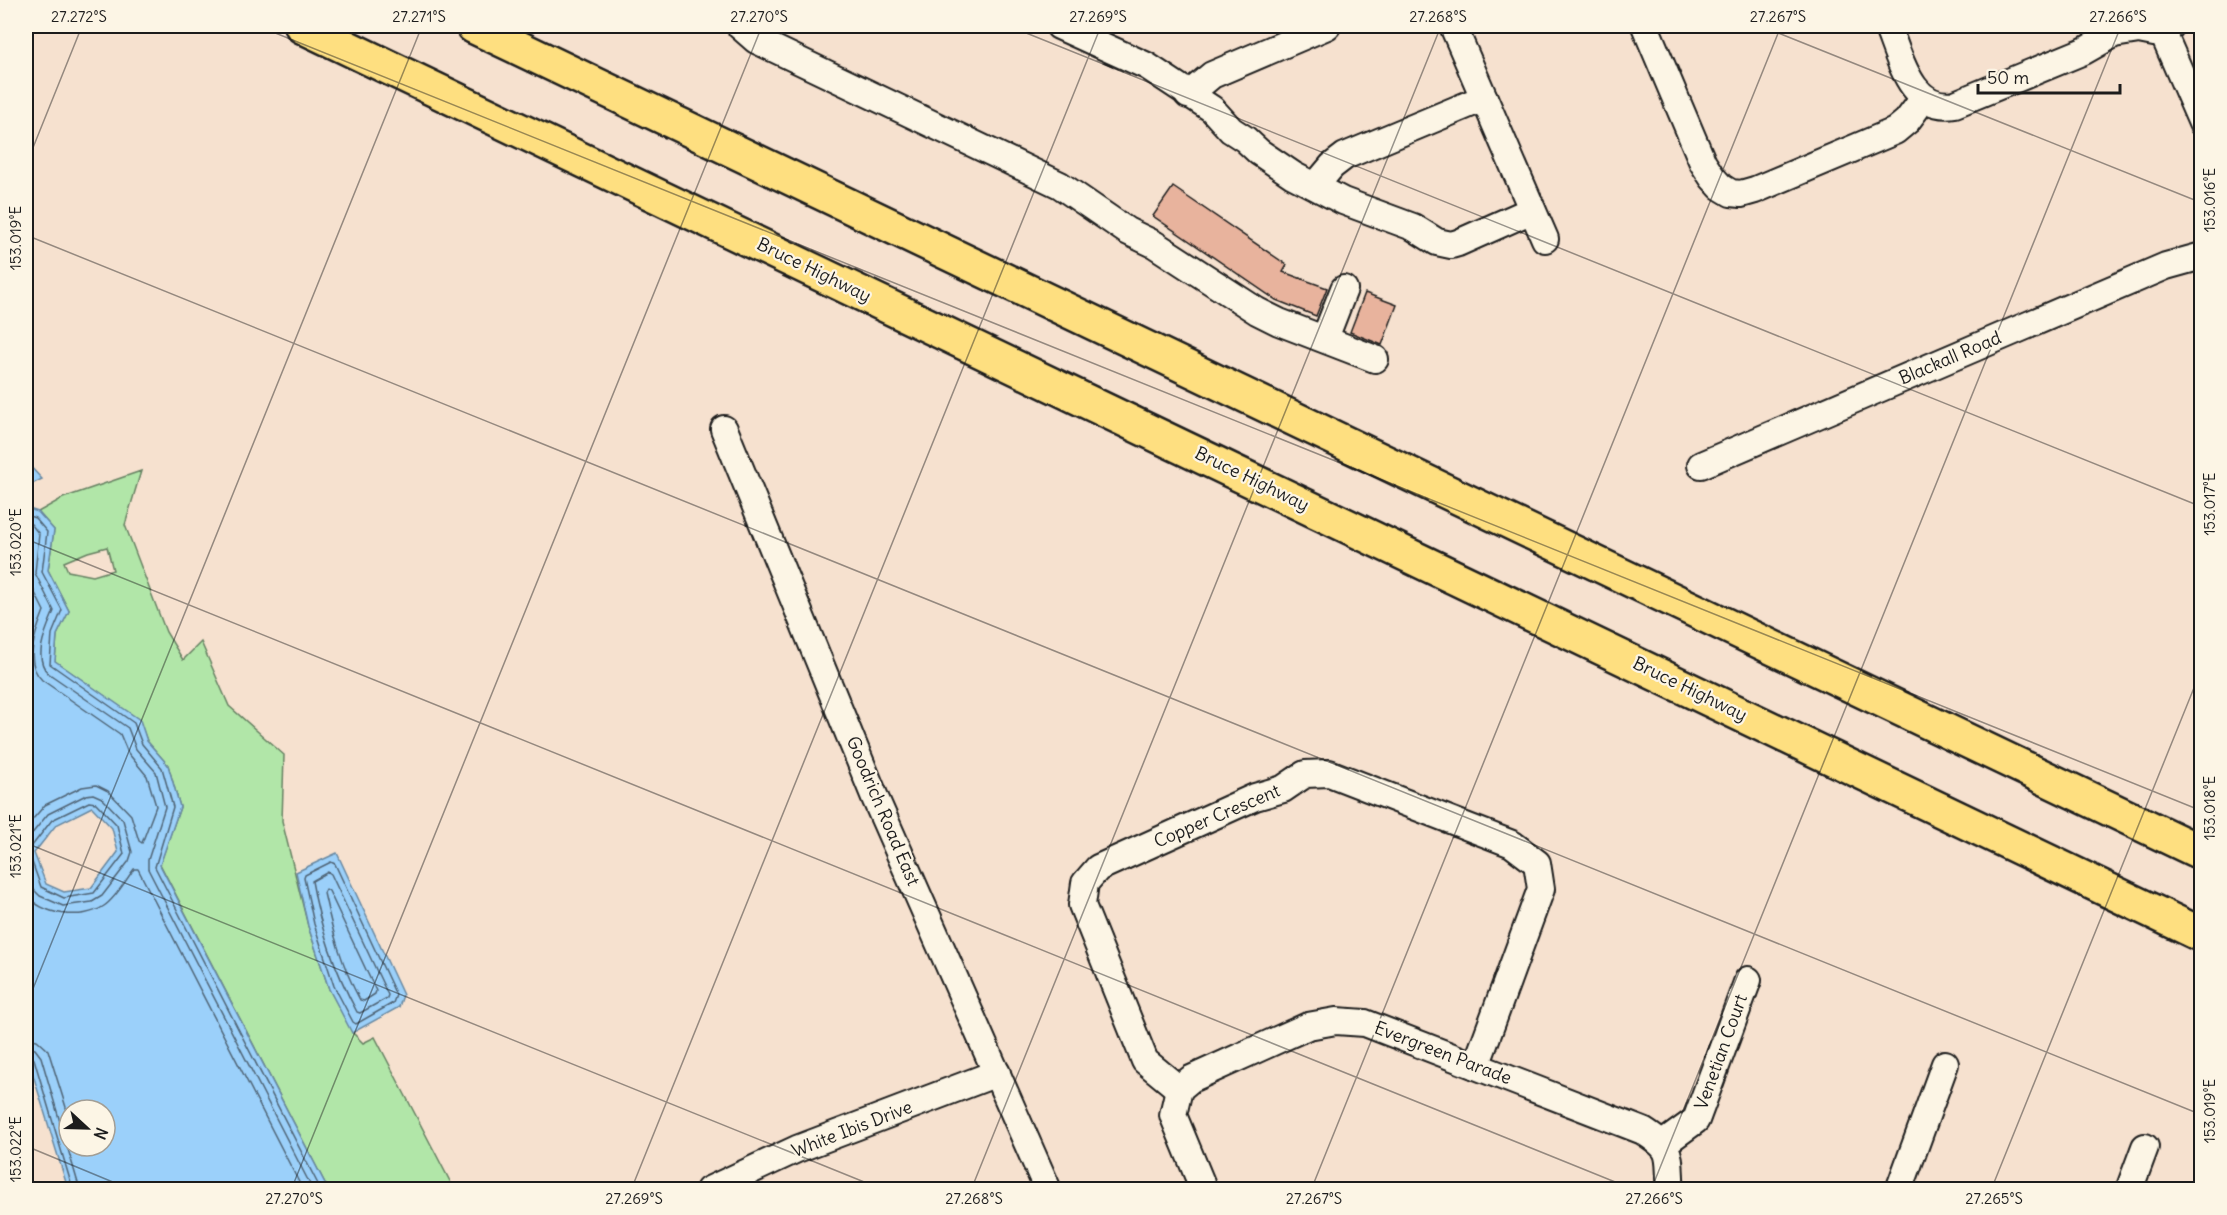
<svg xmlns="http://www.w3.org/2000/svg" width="2227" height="1215" viewBox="0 0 2227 1215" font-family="Delius,sans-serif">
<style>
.green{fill:#b1e6a8;stroke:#668162;stroke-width:1.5;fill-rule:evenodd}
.water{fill:#9bd0fa;stroke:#6888a1;stroke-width:1.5;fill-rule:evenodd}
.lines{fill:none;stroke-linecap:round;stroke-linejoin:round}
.shore{stroke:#4f6475;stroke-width:1.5}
.building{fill:#e8b39d;stroke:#1c1c1c;stroke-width:1.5}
.minor-casing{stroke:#1c1c1c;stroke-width:30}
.highway-casing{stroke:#1c1c1c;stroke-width:38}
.minor{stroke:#fcf5e5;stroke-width:26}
.highway{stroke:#fedf80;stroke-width:33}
.ticks{fill:none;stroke:#1c1c1c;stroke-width:1.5;stroke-opacity:0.45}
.labels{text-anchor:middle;stroke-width:4.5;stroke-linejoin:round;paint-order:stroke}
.street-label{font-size:18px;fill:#1c1c1c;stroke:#fcf5e5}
.neatline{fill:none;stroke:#1c1c1c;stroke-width:2}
.ticks-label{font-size:15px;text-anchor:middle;fill:#1c1c1c}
</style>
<rect width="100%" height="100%" fill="#f6e1cf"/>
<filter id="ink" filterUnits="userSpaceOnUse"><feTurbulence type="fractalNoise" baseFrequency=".0167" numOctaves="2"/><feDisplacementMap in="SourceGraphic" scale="12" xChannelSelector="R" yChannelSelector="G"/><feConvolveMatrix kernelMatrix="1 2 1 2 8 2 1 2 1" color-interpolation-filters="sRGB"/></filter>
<g filter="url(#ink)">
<path class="green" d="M141,471L125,525L166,632L183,660L201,642L229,706L284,755L282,821L308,926L329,989L353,1033L363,1043L375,1037L454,1189H328L160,864L180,807L168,765L147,741L139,720L55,661L57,635L69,611L48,570L54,530L38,512L63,498ZM107,547L113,570L93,576L68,571L64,562L88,552Z"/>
<g class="water">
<path d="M26,462L42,479L26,487Z"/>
<path d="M26,508L38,512L54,530L48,570L69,611L57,635L55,661L140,720L147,741L168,765L180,807L160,865L328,1189H68L26,1052ZM92,807L112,828L118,852L91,888L64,892L46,884L34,853L56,825ZM69,1110H105V1146H69Z"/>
<path d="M337,853L403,995L399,1007L352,1033L329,989L308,926L296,872Z"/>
</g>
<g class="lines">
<g class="shore">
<path d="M26,515L35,518L47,532L42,572L62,610L52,634L50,664L134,723L142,744L162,768L173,807L155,867L321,1190"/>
<path d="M26,522L31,524L39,534L35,573L54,611C47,628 32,657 48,673L128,728L136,749L156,772L165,807L148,860V869L313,1190"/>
<path d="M26,532L30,538L26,575L44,611C36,631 23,662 42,680L120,734L128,753L147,776L156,806L142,843L139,841L131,815L108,791L96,785L82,787L45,805L26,827"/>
<path d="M89,802L96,803L117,825L124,854L94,893L64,898L41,887L28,851L52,820Z"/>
<path d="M26,841L48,814L86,795L93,794L102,798L123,820L132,852L129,861L102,896L92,902L63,906L40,896L34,890L26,869"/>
<path d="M331,862L335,864L396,995L393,1003L356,1024L353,1022L334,986L314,924L304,878L305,875Z"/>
<path d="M328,872L331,874L388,995L387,998L360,1013L357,1012C335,971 320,927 312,881Z"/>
<path d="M326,889L329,891L376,991L375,994L364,1001L360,1000C342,967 332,929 324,893Z"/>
<path d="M26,894C40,915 83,921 104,906C116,898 125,881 134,869H138L303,1190"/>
<path d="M26,1038L37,1040L48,1050L69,1117"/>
<path d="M26,1047L35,1049L41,1057L80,1190"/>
<path d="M26,1055L31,1056L34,1059L73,1190"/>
</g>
</g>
<g class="building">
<path d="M1173,187L1287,265L1283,272L1327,288L1316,316L1276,300L1153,216Z"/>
<path d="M1365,293L1397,305L1382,345L1350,332Z"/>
</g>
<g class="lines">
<defs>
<g id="minor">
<path d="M740,26L756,40L779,51L1060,185L1127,231L1154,244L1257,311L1279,322L1375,359"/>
<path d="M1059,26L1147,66L1212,109L1231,130L1245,139L1259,152L1293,175L1343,201L1413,227L1437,242L1451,245L1458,243L1532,210"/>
<path d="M1453,26L1545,239"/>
<path d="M1645,26L1703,163L1712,177L1721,187L1731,193L1741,194L1755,190L1895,131L1907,121L1924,98"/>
<path d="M1887,26C1900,57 1911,112 1955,104L2084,51L2114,34L2139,30L2154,33L2171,26"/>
<path d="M2162,31L2202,123"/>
<path d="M1188,95L1212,75L1327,26"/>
<path d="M1316,185L1332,166L1345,156L1484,98"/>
<path d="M1325,338L1344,289"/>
<path d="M724,429L876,800L1048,1190"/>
<path d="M1701,465L2166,266L2202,256"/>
<path d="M1179,1089L1145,1061L1082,905L1085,883L1098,868L1255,797L1283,789L1305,774L1329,773L1512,844L1537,863L1541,889L1476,1066"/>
<path d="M1179,1089L1191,1079L1308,1026L1336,1021L1365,1023L1643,1131C1676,1152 1667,1154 1671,1190"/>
<path d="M1179,1089L1173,1115L1204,1190"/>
<path d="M1663,1144L1696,1120L1748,980"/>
<path d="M709,1190L797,1149L997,1073"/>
<path d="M1899,1190L1945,1064"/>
<path d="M2129,1190L2145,1147"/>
</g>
<g id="highway">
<path d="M302,26L2202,935"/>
<path d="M473,26L2202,853"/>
</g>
</defs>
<use href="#minor" class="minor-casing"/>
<use href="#highway" class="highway-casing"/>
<use href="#minor" class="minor"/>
<use href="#highway" class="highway"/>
</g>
</g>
<path class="ticks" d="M258,26L2202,811M1009,26L2202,507M1761,26L2202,203M26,165L82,26M26,235L2202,1115M26,539L1635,1190M26,843L884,1190M26,1006L422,26M26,1146L132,1190M291,1190L762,26M631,1190L1101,26M971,1190L1441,26M1311,1190L1781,26M1651,1190L2121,26M1991,1190L2202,668"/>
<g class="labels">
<g class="street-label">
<text transform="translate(814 270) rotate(26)" y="6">Bruce Highway</text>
<text transform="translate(1950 358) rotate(-23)" y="6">Blackall Road</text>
<text transform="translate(1252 479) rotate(26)" y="6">Bruce Highway</text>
<text transform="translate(1690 689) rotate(26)" y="6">Bruce Highway</text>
<text transform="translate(883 811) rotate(67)" y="6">Goodrich Road East</text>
<text transform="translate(1217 816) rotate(-23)" y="6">Copper Crescent</text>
<text transform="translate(1721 1052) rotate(-70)" y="6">Venetian Court</text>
<text transform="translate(1443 1053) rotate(21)" y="6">Evergreen Parade</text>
<text transform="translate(852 1129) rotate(-21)" y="6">White Ibis Drive</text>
</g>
</g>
<rect width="2227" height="1215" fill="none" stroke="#fcf5e5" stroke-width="66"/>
<g transform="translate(87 1128) rotate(112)"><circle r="28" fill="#fcf5e5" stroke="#a29e95" stroke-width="1.5"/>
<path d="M0-4.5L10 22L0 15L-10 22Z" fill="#1c1c1c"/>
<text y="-9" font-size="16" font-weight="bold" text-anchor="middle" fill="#1c1c1c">N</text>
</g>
<path d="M1978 84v9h142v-9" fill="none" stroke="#1c1c1c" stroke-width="3"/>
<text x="1987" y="84" font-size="18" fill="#1c1c1c" stroke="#fcf5e5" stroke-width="4.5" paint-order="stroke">50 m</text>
<rect x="33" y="33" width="2161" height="1149" class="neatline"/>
<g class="ticks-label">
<text x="79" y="22">27.272°S</text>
<text x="419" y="22">27.271°S</text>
<text x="759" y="22">27.270°S</text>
<text x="1098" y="22">27.269°S</text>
<text x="1438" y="22">27.268°S</text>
<text x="1778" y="22">27.267°S</text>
<text x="2118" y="22">27.266°S</text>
<text transform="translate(2210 200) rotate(-90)" y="5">153.016°E</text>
<text transform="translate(16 238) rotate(-90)" y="5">153.019°E</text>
<text transform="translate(2210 504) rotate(-90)" y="5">153.017°E</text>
<text transform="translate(16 542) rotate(-90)" y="5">153.020°E</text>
<text transform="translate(2210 808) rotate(-90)" y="5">153.018°E</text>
<text transform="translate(16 846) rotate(-90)" y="5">153.021°E</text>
<text transform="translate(2210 1111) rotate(-90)" y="5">153.019°E</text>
<text transform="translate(16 1149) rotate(-90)" y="5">153.022°E</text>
<text x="294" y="1204">27.270°S</text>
<text x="634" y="1204">27.269°S</text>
<text x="974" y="1204">27.268°S</text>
<text x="1314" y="1204">27.267°S</text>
<text x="1654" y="1204">27.266°S</text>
<text x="1994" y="1204">27.265°S</text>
</g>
</svg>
